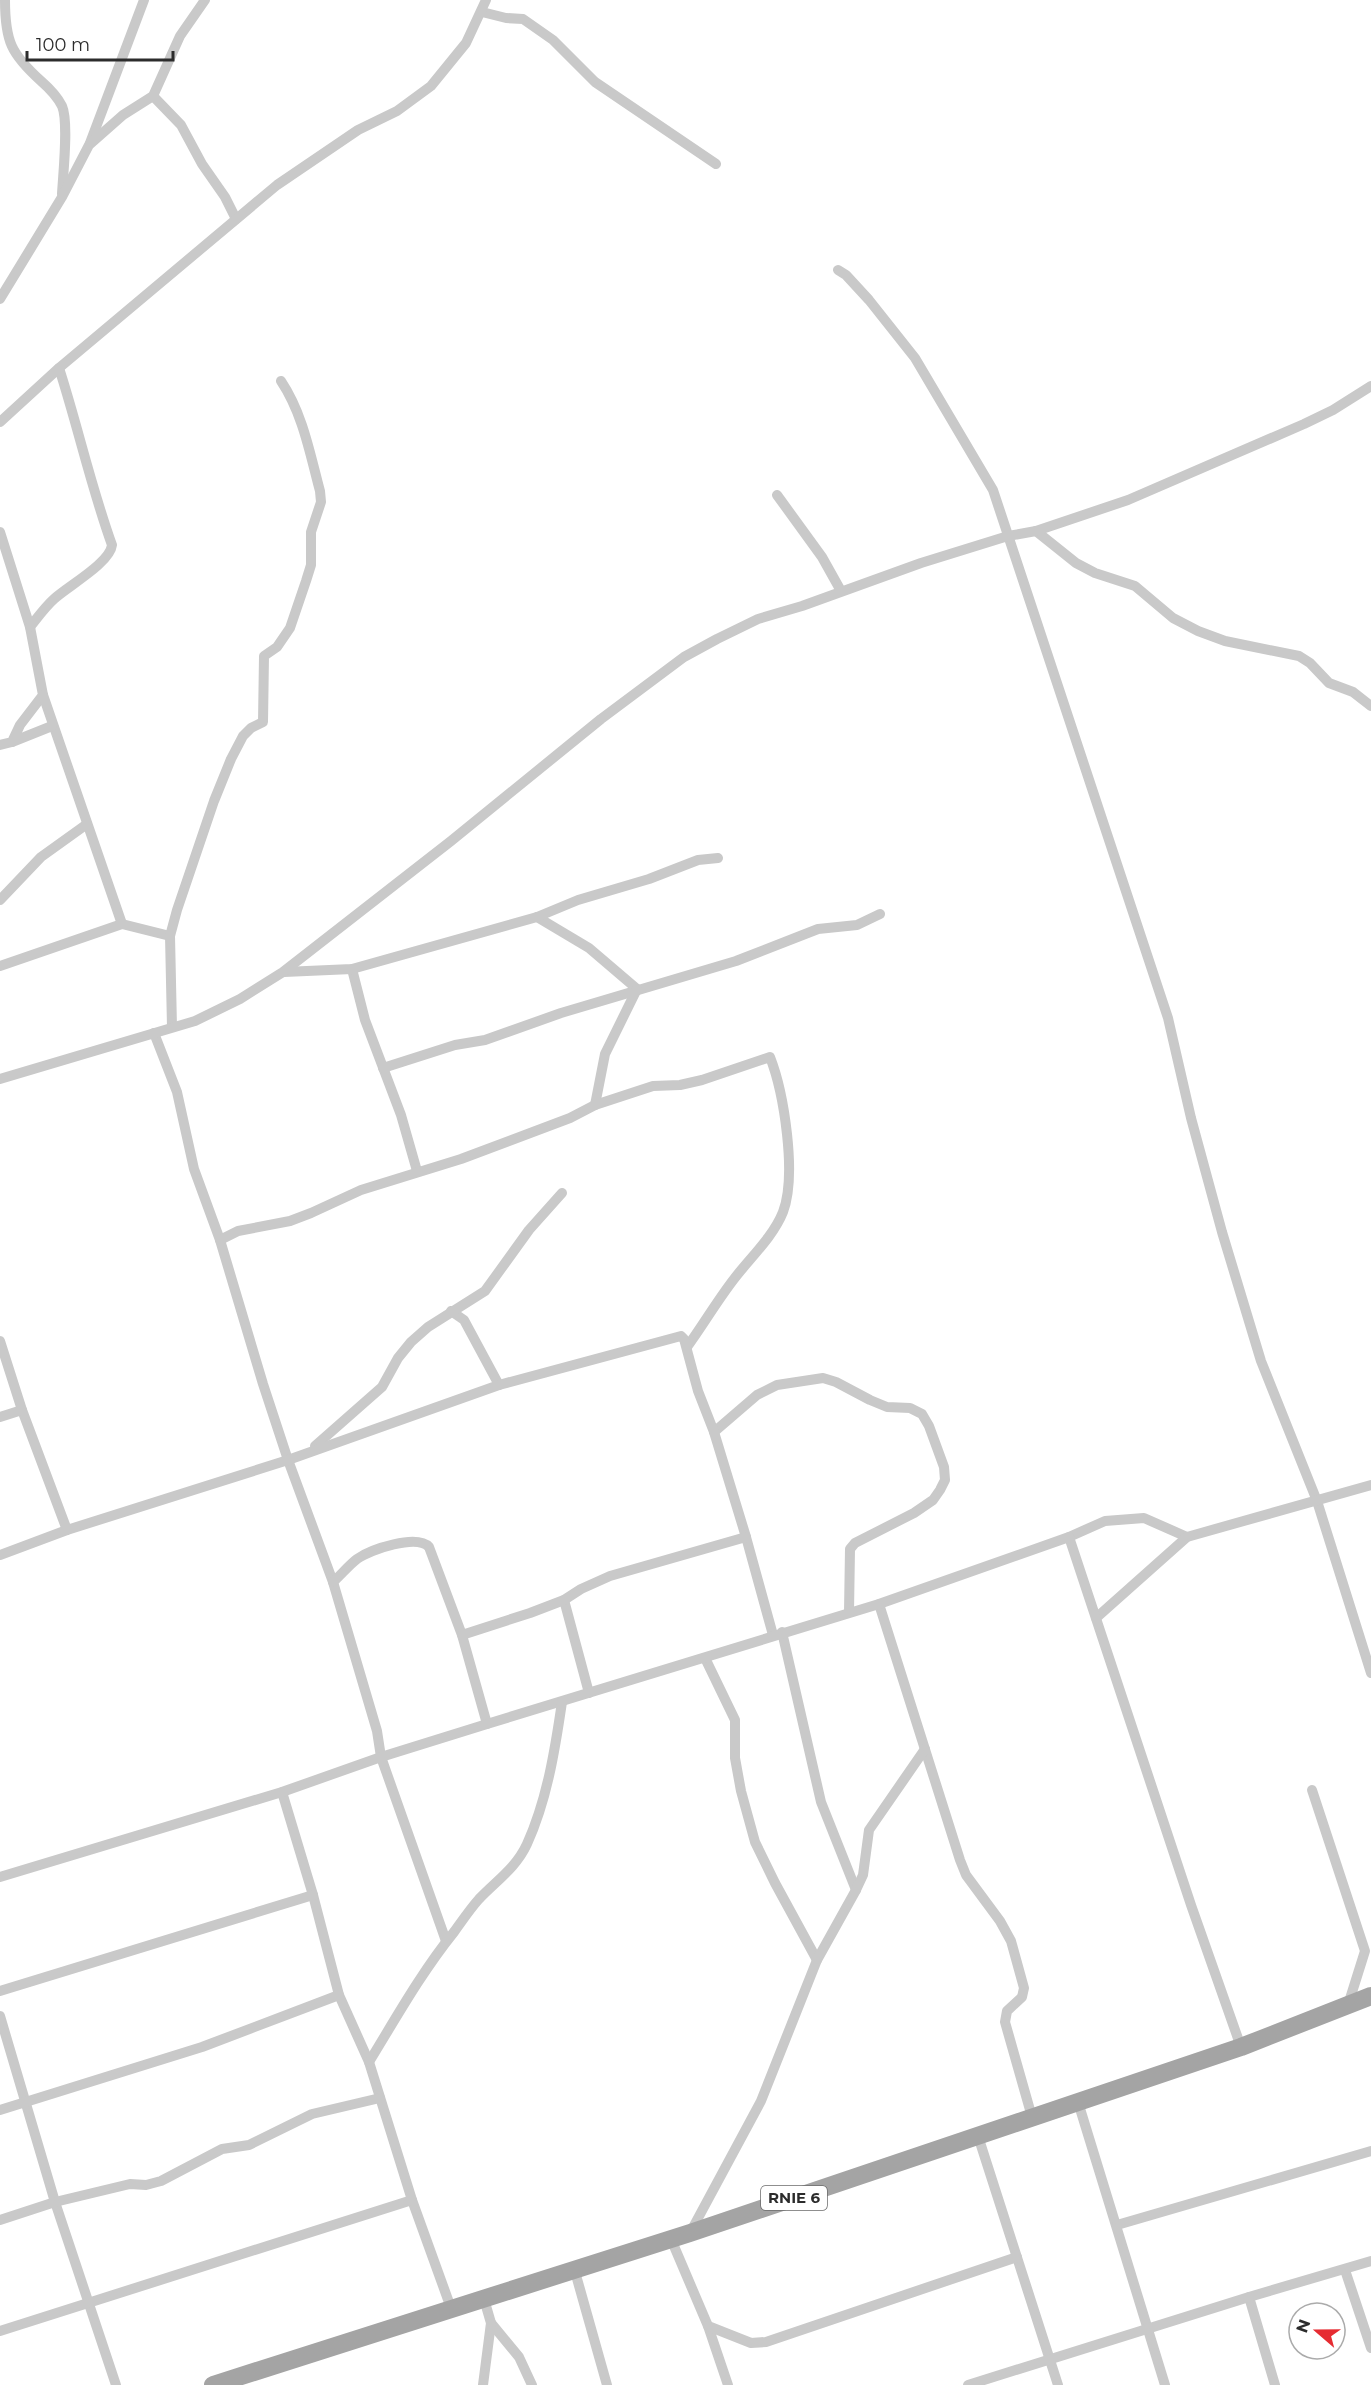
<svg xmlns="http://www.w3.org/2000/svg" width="1371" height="2385" viewBox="0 0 1371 2385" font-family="Montserrat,sans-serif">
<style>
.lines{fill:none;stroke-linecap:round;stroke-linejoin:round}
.street{stroke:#c9c9c9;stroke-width:10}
.primary{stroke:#a4a4a4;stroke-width:18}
.labels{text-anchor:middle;stroke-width:6;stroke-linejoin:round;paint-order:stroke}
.shield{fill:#fff;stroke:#6b6b6b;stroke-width:1.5}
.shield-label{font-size:15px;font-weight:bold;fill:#2c2c2c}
</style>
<rect width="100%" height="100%" fill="#fff"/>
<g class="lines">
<g class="street">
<path d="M5,0C5,41 11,54 41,81C49,88 57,96 62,106C69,122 63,174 62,194"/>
<path d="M482,12L506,18L523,19L553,40L595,82L716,164"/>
<path d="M153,96L181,125L202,164L225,197L236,219"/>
<path d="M90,143L144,0"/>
<path d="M838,270L846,275L869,300L915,358L993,490L1168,1018L1191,1118L1222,1232L1261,1361L1317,1501L1371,1673"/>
<path d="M0,299L62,197L89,145L123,115L153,96L180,36L205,0"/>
<path d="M0,422L59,368L277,185L358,130L397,111L431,86L466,43L486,0"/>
<path d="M777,495L822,557L841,591"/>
<path d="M1036,531L1076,563L1095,573L1135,586L1173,618L1198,631L1225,641L1299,656L1310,663L1329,683L1353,692L1371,706"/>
<path d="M0,532L30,627L43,695L20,725L12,742L0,745"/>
<path d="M30,627C38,617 45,607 54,599C68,586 110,563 112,545C91,487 78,427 59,368"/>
<path d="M43,695L122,924"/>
<path d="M12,742L52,726"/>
<path d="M0,900L41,857L87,824"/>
<path d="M537,917L589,948L637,989"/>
<path d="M0,966L122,924L170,936"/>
<path d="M352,969L365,1020L401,1115L417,1171"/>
<path d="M284,972L352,969L537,917L578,900L649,879L698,860L718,858"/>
<path d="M172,1027L170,936L177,910L214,801L231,759L243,736L251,728L263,722L264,656L277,647L290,628L306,581L311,565V532L321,502L320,491C310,454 303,414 281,381"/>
<path d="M154,1033L177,1092L194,1169L220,1240L263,1384L288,1460L333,1582L377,1731L381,1757L446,1941"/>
<path d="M383,1068L455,1045L485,1040L561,1013L736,961L818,929L857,925L880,914"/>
<path d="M0,1079L195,1021L240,999L283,972L451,841L601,719L684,657L717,639L758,619L802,606L921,563L1008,536L1036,531L1128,500L1304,424L1333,410L1371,386"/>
<path d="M595,1105L605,1054L637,989"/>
<path d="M220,1240L238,1231L290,1221L311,1213L361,1190L461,1159L570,1118L595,1105L653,1086L680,1085L702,1080L770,1057C784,1093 797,1175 783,1212C773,1237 750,1258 734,1279C717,1301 703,1325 687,1347"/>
<path d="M451,1311L464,1320L499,1385"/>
<path d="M0,1341L22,1410L67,1530"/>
<path d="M0,1417L22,1410"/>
<path d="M714,1432L757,1395L777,1385L823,1378L836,1382L870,1400L887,1407L910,1408L922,1414L929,1426L944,1467L945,1480L940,1490L933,1500L914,1513L855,1543L850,1549L849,1612"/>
<path d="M315,1446L382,1387L398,1358L411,1342L428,1327L485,1291L529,1230L562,1193"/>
<path d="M1069,1537L1105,1521L1144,1518L1187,1537"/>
<path d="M0,1555L67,1530L288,1460L499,1385L681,1336L684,1339L698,1391L714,1432L746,1537L773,1635"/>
<path d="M333,1582C341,1575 349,1565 357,1559C371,1549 417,1534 429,1547L462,1635L487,1724"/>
<path d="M564,1600L589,1693"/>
<path d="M879,1604L960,1860L966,1875L1000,1921L1011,1941L1024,1988L1022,1997L1007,2011L1005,2022L1032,2117"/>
<path d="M1096,1618L1187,1537L1371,1485"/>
<path d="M782,1632L821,1802L856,1890"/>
<path d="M462,1635L530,1613L564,1600L581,1589L610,1576L746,1537"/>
<path d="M705,1658L735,1720V1758L741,1791L755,1842L775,1883L817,1960"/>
<path d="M1312,1790L1365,1951L1348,2005"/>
<path d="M282,1792L313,1895L339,1995L369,2062L412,2200L451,2308"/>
<path d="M0,1877L282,1792L381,1757L487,1724L879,1604L1069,1537L1191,1905L1241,2047"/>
<path d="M0,1991L313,1895"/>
<path d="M0,2016L55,2202L116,2385"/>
<path d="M369,2062C396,2018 421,1973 454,1932C462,1921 470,1909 479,1899C496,1881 516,1868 527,1844C547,1800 555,1750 562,1702"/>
<path d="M1078,2102L1165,2385"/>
<path d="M0,2110L202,2047L339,1995"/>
<path d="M978,2136L1058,2385"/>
<path d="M0,2220L55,2202L130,2184L146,2185L161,2181L222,2149L249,2145L312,2114L380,2098"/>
<path d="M1117,2225L1371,2151"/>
<path d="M690,2233L761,2101L817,1960L856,1890L863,1875L869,1830L925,1749"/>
<path d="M671,2239L708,2326L728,2385"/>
<path d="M574,2268L607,2385"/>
<path d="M1345,2270L1371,2348"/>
<path d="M1249,2297L1275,2385"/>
<path d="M491,2323L519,2357L532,2385"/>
<path d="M708,2326L751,2343L766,2342L1017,2257"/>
<path d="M0,2331L412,2200"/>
<path d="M483,2385L491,2323L484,2299"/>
<path d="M968,2385L1249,2297L1371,2261"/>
</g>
<path class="primary" d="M213,2385L690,2233L1241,2047L1371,1996"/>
</g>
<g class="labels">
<rect class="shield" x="761" y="2186" width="66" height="24" rx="4.5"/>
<g class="shield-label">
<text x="794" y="2203">RNIE 6</text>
</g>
</g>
<g transform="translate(1317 2331) rotate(290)"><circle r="28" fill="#ffffff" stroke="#ababab" stroke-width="1.5"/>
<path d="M0-4.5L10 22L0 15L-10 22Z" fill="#e62c32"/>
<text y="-9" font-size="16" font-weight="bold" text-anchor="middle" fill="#2c2c2c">N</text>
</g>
<path d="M27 51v9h146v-9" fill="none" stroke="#2c2c2c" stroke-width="3"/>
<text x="36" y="51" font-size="18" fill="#2c2c2c" stroke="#ffffff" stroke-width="4.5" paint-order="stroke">100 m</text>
</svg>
